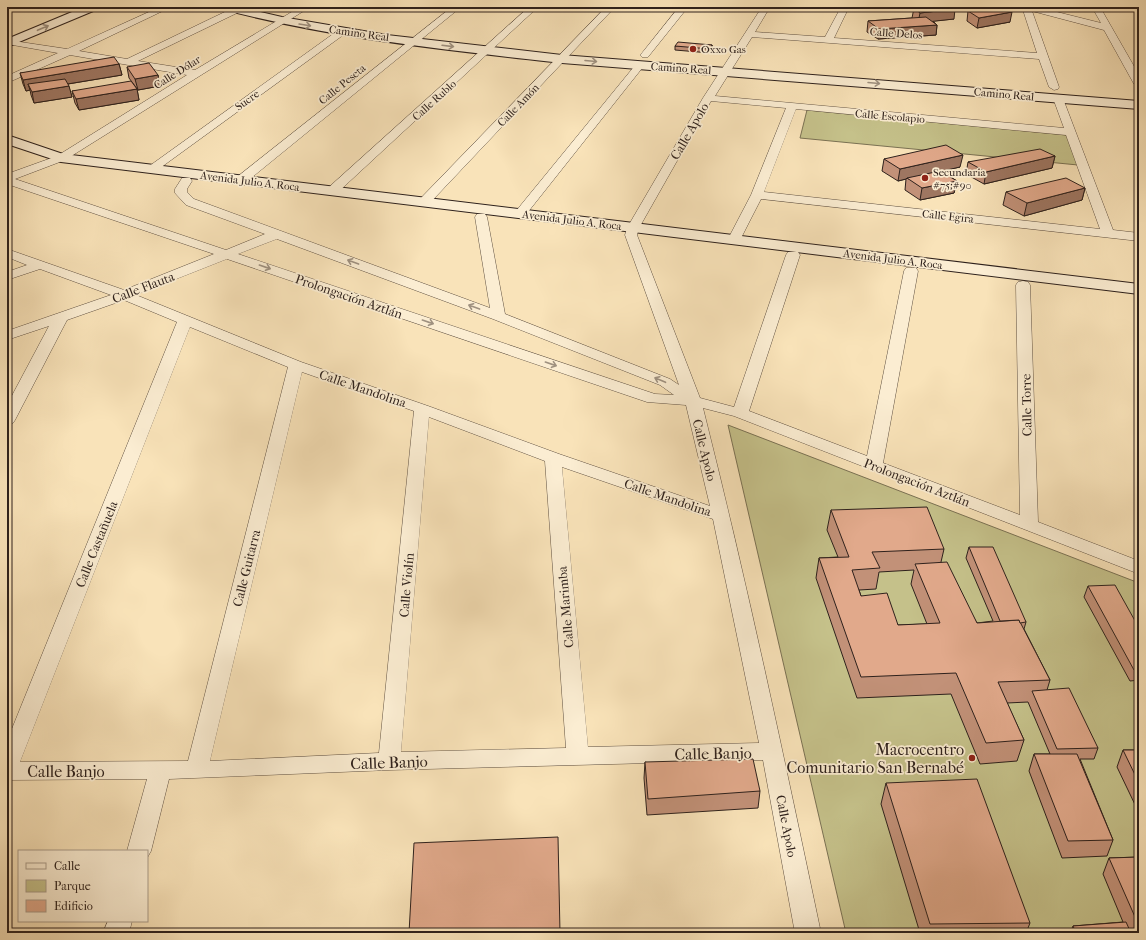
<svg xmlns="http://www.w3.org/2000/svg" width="1146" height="940" viewBox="0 0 1146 940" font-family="'IM FELL French Canon',serif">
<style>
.green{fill:#c5c18a;stroke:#7a7153}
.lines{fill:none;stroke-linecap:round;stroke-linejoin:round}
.street-casing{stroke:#615243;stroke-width:1}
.secondary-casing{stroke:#2e211c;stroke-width:2}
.street{fill:#fbedd2;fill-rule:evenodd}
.secondary{fill:#fbedd2;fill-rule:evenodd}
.wall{fill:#c29178;stroke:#2e211c;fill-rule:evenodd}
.shaded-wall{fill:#9e7661;stroke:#2e211c}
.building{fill:#e1a98b;stroke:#2e211c}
.oneway{stroke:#9f9180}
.poi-dot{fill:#8f2418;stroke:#fbedd2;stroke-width:1.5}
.labels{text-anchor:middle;stroke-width:3.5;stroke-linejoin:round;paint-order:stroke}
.far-street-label{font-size:11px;fill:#2e211c;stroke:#fbedd2}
.far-poi-label{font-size:11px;fill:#2e211c;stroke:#fbedd2;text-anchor:start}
.street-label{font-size:13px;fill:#2e211c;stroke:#fbedd2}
.near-poi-label{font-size:16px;fill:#2e211c;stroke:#fbedd2;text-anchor:end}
.near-street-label{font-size:16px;fill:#2e211c;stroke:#fbedd2}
</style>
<rect width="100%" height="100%" fill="#f9e3b9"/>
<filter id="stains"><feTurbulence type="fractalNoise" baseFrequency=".005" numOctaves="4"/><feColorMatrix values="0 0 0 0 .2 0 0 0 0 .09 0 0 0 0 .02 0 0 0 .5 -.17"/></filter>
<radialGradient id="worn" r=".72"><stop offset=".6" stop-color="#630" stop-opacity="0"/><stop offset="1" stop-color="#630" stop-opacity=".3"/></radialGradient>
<g class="green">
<path d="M807,110L1067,135L1078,165L800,138Z"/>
<path d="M728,425L1139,583V933H846Z"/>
</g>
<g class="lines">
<defs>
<g id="street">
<path d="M57,7H67V8L63,11Z"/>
<path d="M160,7H171L79,51L127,59L233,8H239L240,10L239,12L138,61L195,70L300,7H310L65,160L15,179L226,250L265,234L186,205L175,193V189L182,178H190L192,181L187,189V192L194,199L490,308L475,217L477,214H485L487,217L505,314L670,379L679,385L625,235L627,228L703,98L762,7H770L755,32L825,37L841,7H849L834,38L1037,53L1022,7H1037L1101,23L1092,7H1100L1139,75V87L1134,84L1104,30L1032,11L1059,87L1058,89L1054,90L1049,87L1039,59L752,37L715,96L1064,128L1053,98L1054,96H1062L1113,230L1139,233V241L761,199L739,242H729L728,239L751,195L786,108L711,101L639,228L637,235L700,398L734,407L786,255L788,252H798L800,255L749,411L867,456L904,271L906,268H916L918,271L883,463L1020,515L1016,285L1018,282L1023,281L1028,282L1030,285L1038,522L1139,561V574L734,416L703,408C747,582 784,757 821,933H795L763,760L389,770L169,779L151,851L147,858V851H127L147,779L7,780V741L177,322L124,300L67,320L15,420L13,423L7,425V405L49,326L7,340V331L111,295L40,269L7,280V272L27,265L7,257V249L124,290L214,254L7,184V174L57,156L187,75L70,55L7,83V76L58,53L7,44V40L67,49ZM796,109L1066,135L1100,229L764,192ZM277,239L493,319L660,385L674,395L655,394L238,254ZM227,259L647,402L686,405L710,506L559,454L428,406L301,362L136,295ZM190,327L288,367L188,761L20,762ZM302,372L414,411L379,753L210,761ZM429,417L545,461L566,748L401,752ZM562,467L713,519L759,743L588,747Z"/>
<path d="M452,7H461L245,183H237L235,180L237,177Z"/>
<path d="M529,7H538L336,194H328L326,191L328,188Z"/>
<path d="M606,7H615L428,205H420L418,202L420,199Z"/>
<path d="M679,7H688L648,57H642L640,55L642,53Z"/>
<path d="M343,28L348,31L346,33L156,171H148L146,169L148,167L340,29Z"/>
<path d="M640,62L645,65L643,67L524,217H516L514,214L516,211L637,63Z"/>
<path d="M108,921H132L129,933H103Z"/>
</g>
<g id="secondary">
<path d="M84,7H100L98,9L7,47V39Z"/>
<path d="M220,7H239L282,17L387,35L562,55L1139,101V109L562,63C448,50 333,39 222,9Z"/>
<path d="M7,135L63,154L1139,284V294L61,162L7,144Z"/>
</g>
</defs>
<use href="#street" class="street-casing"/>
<use href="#secondary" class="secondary-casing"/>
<use href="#street" class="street"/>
<use href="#secondary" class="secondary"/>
</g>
<g class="wall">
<path d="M914,8L954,19L933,21L937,25L936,35L878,39L867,32L868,21L912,18Z"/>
<path d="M968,11L1010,22L977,28L967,21Z"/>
<path d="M712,45V48L710,53L675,50V46Z"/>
<path d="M119,64L122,75L68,84L72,97L34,103L31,95L30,90L26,91L23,84L20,73Z"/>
<path d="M127,67L158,75L160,86L138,90L129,78Z"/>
<path d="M137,89L139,100L79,110L75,103L72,91Z"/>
<path d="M1055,156L1052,168L984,184L966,174L968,162Z"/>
<path d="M884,159L960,167L941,171L957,181L954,193L920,200L905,190L906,179L898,181L882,171Z"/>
<path d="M1085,188L1082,200L1024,216L1003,205L1006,192Z"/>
<path d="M831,510L944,549L941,562L977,623L993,621L966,558L969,547L1026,622L1024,629L1050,680L1047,690L1098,748L1094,759H1080L1113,840L1107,856L1062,858L1029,771L1034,754H1050L1028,702L1007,703L1024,740L1017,761L980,764L951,694L857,698L816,578L819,558L838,557L827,530ZM914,570L911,584L927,624L898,625L861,596L859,590L876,589L879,572Z"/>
<path d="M1088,586L1139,628V680L1130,681L1084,597Z"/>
<path d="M1123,750H1139V813L1117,767Z"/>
<path d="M645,762L760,791L758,808L647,815L644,778Z"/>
<path d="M886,783L1030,923L1026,933H920L881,804Z"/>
<path d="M1139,857V933H1070L1073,926L1123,922L1103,874L1109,858Z"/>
</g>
<g class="shaded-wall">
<path d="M955,9L954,19L918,23L920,13Z"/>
<path d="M1012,12L1010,22L977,28L979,18Z"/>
<path d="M937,25L936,35L878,39L879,29Z"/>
<path d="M712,45V48L710,53V49Z"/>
<path d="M119,64L122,75L31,90L28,84L30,90L26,91L23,80Z"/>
<path d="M158,75L160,86L138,90L135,79Z"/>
<path d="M69,86L72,97L34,103L32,92Z"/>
<path d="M137,89L139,100L79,110L76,99Z"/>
<path d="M963,155L960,167L908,179L907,178L906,179L898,181L900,169Z"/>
<path d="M1055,156L1052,168L984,184L986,172Z"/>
<path d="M957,181L954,193L920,200L922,188Z"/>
<path d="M1085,188L1082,200L1024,216L1027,203Z"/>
</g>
<g class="building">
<path d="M929,7H953L955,9L920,13L914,8Z"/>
<path d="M992,7H1000L1012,12L979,18L968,11Z"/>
<path d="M926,17L937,25L879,29L868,21Z"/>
<path d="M678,42L712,45L710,49L675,46Z"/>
<path d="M114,57L119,64L23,80L20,73Z"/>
<path d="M149,63L158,75L135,79L127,67Z"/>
<path d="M65,79L69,86L32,92L28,84Z"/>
<path d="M131,81L137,89L76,99L72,91Z"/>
<path d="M946,145L963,155L900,169L884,159Z"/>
<path d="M1040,149L1055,156L986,172L968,162Z"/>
<path d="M940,171L957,181L922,188L907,178Z"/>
<path d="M1066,178L1085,188L1027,203L1006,192Z"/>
<path d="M927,507L944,549L872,552L880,568L852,570L861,596L887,593L898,625L940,623L915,564L947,562L977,623L1019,620L1050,680L998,682L1024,740L986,743L956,673L861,677L819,558L849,557L831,510Z"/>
<path d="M969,547H993L1026,622L1020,623L1019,620L1000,621Z"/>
<path d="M1115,585L1139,628V670H1134L1088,586Z"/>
<path d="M1069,688L1098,748L1057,749L1032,691Z"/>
<path d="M1123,750H1139V783Z"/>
<path d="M1034,754H1077L1113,840L1068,841Z"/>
<path d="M753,759L760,791L648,799L645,762Z"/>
<path d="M977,779L1030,923L930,924L886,783Z"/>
<path d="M558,837L560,933H409L414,843Z"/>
<path d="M1139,857V926L1109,858Z"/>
<path d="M1126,922L1131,933H1076L1073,926Z"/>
</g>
<defs><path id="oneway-shaft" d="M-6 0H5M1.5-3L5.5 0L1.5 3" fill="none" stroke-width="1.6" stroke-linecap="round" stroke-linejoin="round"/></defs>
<g class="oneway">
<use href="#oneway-shaft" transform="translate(305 25) rotate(9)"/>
<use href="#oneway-shaft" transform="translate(43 28) rotate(-23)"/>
<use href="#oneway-shaft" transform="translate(448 46) rotate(7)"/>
<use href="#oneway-shaft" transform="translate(591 61) rotate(5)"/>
<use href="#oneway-shaft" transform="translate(874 83) rotate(5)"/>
<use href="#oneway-shaft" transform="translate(353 262) rotate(-160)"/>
<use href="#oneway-shaft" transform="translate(265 267) rotate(19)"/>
<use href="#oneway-shaft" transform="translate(474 307) rotate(-160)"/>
<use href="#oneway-shaft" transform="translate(428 322) rotate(19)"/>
<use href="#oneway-shaft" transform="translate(551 364) rotate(19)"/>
<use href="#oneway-shaft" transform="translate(660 380) rotate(-157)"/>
</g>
<g class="poi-dot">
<circle cx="693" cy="49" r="4"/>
<circle cx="925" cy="178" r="4"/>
<circle cx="972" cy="758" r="4"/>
</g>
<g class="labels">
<g class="far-street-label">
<text transform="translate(359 33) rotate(8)" y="4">Camino Real</text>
<text transform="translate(896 33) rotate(4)" y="4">Calle Delos</text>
<text transform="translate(681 68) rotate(4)" y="4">Camino Real</text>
<text transform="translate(177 72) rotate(-32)" y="4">Calle Dólar</text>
<text transform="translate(342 84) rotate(-39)" y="4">Calle Peseta</text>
<text transform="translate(1004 94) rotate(5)" y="4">Camino Real</text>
<text transform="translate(247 100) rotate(-36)" y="4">Sucre</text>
<text transform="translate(434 100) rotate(-42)" y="4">Calle Rublo</text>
<text transform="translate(518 105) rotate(-46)" y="4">Calle Amón</text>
<text transform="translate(890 116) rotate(5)" y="4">Calle Escolapio</text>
<text transform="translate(250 181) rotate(7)" y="4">Avenida Julio A. Roca</text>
<text transform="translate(948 216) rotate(6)" y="4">Calle Egira</text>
<text transform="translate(572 220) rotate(7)" y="4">Avenida Julio A. Roca</text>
<text transform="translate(893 259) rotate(7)" y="4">Avenida Julio A. Roca</text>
</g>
<g class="far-poi-label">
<text x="701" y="53">Oxxo Gas</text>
<text x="933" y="176">Secundaria<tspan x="933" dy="13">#75;#90</tspan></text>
</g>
<g class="street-label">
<text transform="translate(689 131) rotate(-60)" y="5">Calle Apolo</text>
<text transform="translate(143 287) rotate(-21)" y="5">Calle Flauta</text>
<text transform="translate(349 296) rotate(19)" y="5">Prolongación Aztlán</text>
<text transform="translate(363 388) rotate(19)" y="5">Calle Mandolina</text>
<text transform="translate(1026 405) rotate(-91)" y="5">Calle Torre</text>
<text transform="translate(705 450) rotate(76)" y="5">Calle Apolo</text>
<text transform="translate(917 482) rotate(21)" y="5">Prolongación Aztlán</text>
<text transform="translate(668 497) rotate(19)" y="5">Calle Mandolina</text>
<text transform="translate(96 544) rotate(-68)" y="5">Calle Castañuela</text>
<text transform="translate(246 568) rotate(-76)" y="5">Calle Guitarra</text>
<text transform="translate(406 585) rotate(-85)" y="5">Calle Violín</text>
<text transform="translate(565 607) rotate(-95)" y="5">Calle Marimba</text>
<text transform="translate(787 826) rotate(79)" y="5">Calle Apolo</text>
</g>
<g class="near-poi-label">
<text x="964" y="755">Macrocentro<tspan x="964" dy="18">Comunitario San Bernabé</tspan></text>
</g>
<g class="near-street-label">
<text transform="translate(713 753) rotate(-1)" y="6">Calle Banjo</text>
<text transform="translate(389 762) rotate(-2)" y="6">Calle Banjo</text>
<text x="66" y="777">Calle Banjo</text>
</g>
</g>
<rect width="1146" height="940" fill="none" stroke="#f9e3b9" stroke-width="24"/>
<rect x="8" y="8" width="1130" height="924" fill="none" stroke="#2e211c" stroke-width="2"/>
<rect x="12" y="12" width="1122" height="916" fill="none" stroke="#2e211c"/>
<rect x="18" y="850" width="130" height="72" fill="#fbedd2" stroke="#a99b89"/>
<rect x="26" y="863" width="20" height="6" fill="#fbedd2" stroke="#a99b89"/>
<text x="54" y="870" font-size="12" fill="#2e211c">Calle</text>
<rect x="26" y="880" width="20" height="12" fill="#c5c18a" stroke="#a99b89"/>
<text x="54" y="890" font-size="12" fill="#2e211c">Parque</text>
<rect x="26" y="900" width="20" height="12" fill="#e1a98b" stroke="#a99b89"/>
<text x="54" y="910" font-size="12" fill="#2e211c">Edificio</text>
<rect width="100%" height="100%" filter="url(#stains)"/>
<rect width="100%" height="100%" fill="url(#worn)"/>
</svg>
